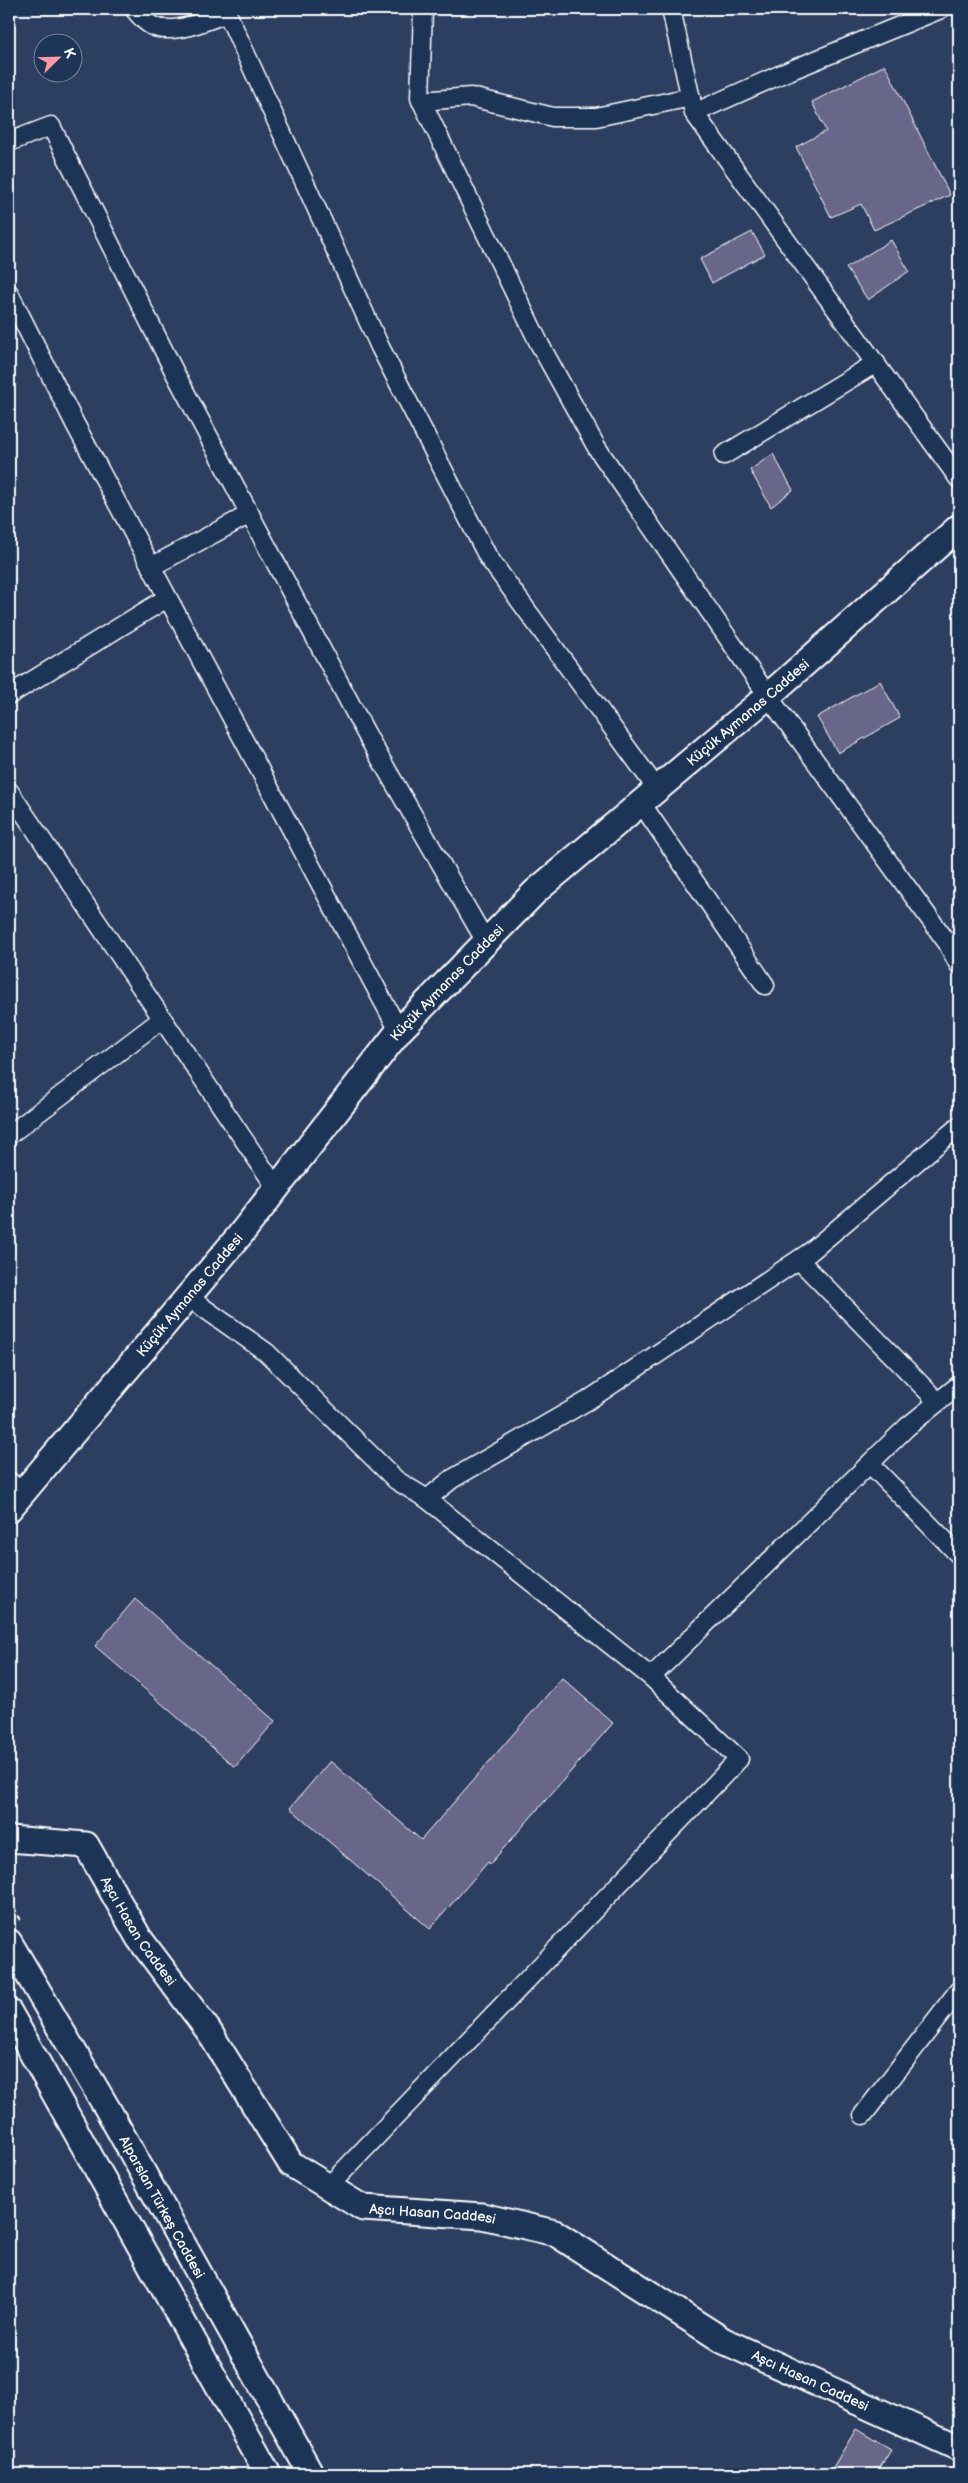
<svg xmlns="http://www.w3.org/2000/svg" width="968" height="2483" viewBox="0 0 968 2483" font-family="'Balsamiq Sans',sans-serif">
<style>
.building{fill:#676689;stroke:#fff}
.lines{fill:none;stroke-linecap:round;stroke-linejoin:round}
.street-casing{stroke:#fff;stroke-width:21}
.secondary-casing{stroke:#fff;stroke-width:29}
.path{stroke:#fff;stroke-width:3;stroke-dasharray:5 4;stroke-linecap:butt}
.street{stroke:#1d3557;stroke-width:18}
.secondary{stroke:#1d3557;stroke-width:25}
.labels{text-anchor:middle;stroke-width:4;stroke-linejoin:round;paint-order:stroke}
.street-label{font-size:14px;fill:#fff;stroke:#1d3557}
</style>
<rect width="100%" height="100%" fill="#2c3f61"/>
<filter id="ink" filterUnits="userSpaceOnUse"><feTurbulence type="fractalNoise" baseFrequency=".02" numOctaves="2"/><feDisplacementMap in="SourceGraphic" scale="10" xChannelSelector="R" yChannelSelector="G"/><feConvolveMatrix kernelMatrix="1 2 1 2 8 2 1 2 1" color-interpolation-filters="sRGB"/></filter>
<g filter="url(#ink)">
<g class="building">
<path d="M885,65L950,195L874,230L861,204L831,217L796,147L826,131L812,102Z"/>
<path d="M752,232L765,254L712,283L700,259Z"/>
<path d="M891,240L909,271L868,300L846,268Z"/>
<path d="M773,454L793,490L771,507L750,470Z"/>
<path d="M880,681L900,718L838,753L817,717Z"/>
<path d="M135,1599L275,1721L235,1767L95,1646Z"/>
<path d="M562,1678L613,1723L490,1864L488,1862L430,1929L290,1808L330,1761L421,1840Z"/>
<path d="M856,2429L891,2450L876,2474H829Z"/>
</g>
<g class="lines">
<defs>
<g id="street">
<path d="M134,9C140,16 148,26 158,28C179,33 208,20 227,13L380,347L488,557L657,789"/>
<path d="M423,9L420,98L540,345L597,448L768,696L946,941L959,965"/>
<path d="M671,9L694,113L959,479"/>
<path d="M421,101L471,97L553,117H596L691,97"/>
<path d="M694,113L784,73L941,9"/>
<path d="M9,142L51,126L176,375L369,739L486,942"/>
<path d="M9,293L75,424L399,1031"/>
<path d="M724,455L876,363"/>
<path d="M151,567L250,514"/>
<path d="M9,695L167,598"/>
<path d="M9,791L277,1189"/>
<path d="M641,803L765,985"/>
<path d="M9,1135L162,1019"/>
<path d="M799,1260L938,1402"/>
<path d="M188,1297L266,1352L396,1480L427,1499L651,1677L739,1759L328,2187"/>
<path d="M870,1464L959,1555"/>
<path d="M9,1481L22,1494"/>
<path d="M427,1499L452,1479L587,1401L810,1252L959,1126"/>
<path d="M651,1677L907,1427L959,1385"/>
<path d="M863,2115L959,1990"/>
</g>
<g id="secondary">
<path id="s1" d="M9,1509L240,1235L399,1031L536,891L768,696L959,527"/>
<path id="s2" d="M9,1839L86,1845L139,1938L208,2030L291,2164L363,2208L482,2216L555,2233L724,2341L959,2448"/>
<path id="s3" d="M9,1942L107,2108L311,2474"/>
<path d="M9,2012L268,2474"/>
</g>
</defs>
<use href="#street" class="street-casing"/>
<use href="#secondary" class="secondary-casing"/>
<path class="path" d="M9,1900L22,1923"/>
<use href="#street" class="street"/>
<use href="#secondary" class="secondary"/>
</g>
</g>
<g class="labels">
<g class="street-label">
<text dy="5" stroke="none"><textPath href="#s1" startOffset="1090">Küçük Aymanas Caddesi</textPath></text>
<text dy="5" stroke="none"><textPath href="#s1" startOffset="685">Küçük Aymanas Caddesi</textPath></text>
<text dy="5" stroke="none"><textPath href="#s1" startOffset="280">Küçük Aymanas Caddesi</textPath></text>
<text dy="5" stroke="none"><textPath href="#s2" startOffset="178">Aşcı Hasan Caddesi</textPath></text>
<text dy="5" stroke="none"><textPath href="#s3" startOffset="306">Alparslan Türkeş Caddesi</textPath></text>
<text dy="5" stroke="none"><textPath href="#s2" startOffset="611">Aşcı Hasan Caddesi</textPath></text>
<text dy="5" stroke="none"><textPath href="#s2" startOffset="1031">Aşcı Hasan Caddesi</textPath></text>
</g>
</g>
<rect width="968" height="2483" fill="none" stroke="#1d3557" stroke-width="30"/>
<rect x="15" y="15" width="938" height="2453" fill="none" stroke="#fff" stroke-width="2" filter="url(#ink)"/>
<g transform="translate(58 58) rotate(67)"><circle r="24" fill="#1d3557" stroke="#77869a"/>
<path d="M0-4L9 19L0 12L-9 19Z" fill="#ff9aa2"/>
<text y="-8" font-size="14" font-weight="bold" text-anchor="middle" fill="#ffffff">K</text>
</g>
</svg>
